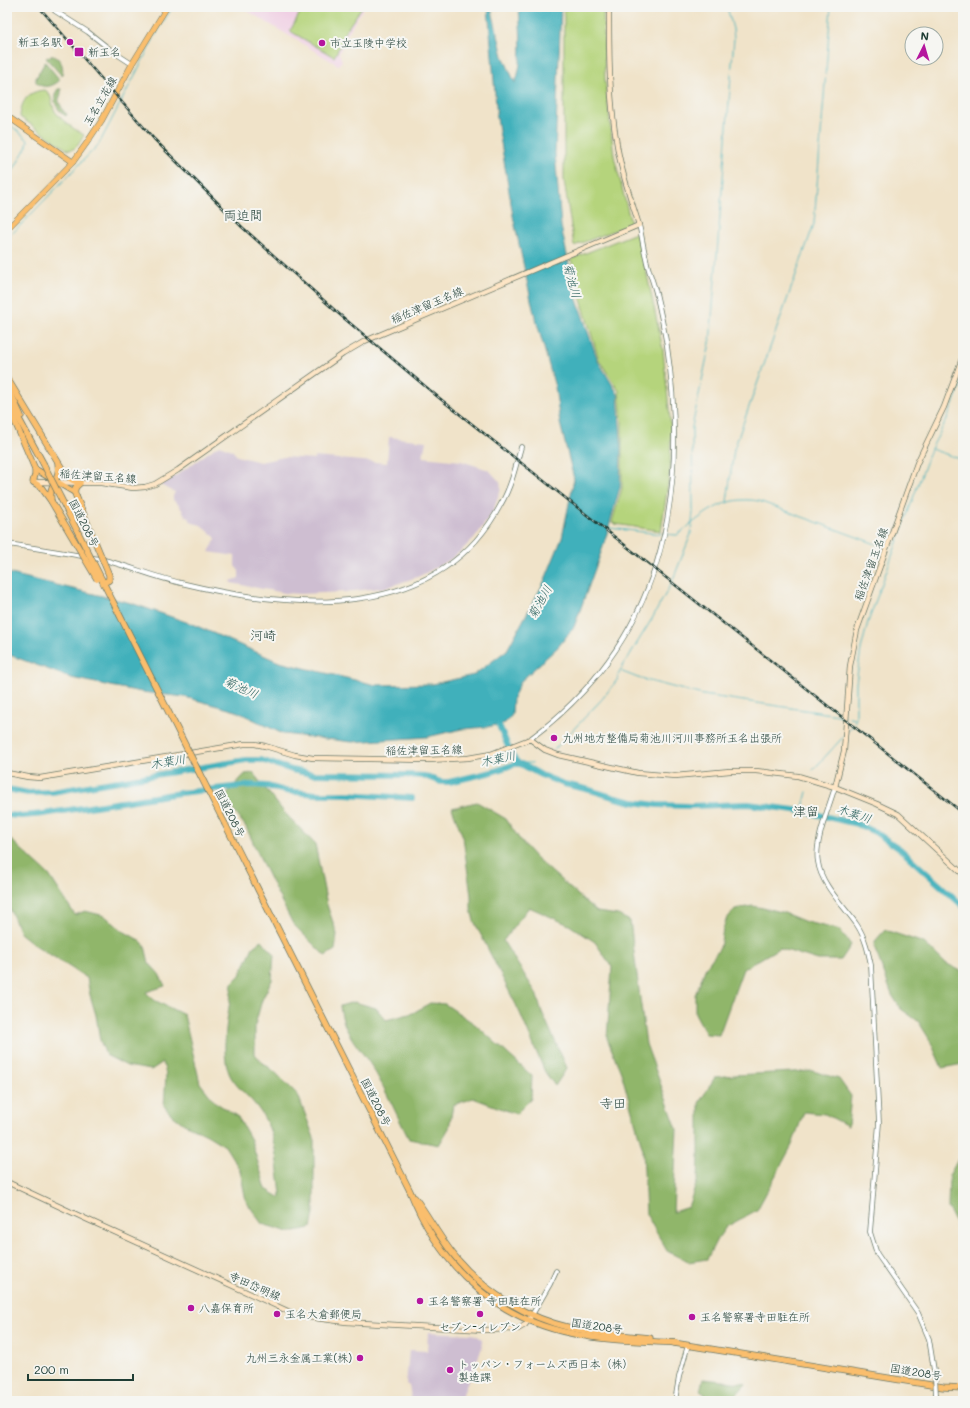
<svg xmlns="http://www.w3.org/2000/svg" width="970" height="1408" viewBox="0 0 970 1408" font-family="Mali,'Klee One',sans-serif">
<style>
.built{fill:#f0d0e4}
.industrial{fill:#cebed1}
.green{fill:#b5d47b;stroke:#6a8858}
.forest{fill:#90b66b;stroke:#587a50}
.water{fill:#40b0bb;stroke:#307678}
.lines{fill:none;stroke-linecap:round;stroke-linejoin:round}
.stream{stroke:#40b0bb;stroke-width:1}
.river{stroke:#40b0bb;stroke-width:6}
.tertiary-casing{stroke:#687768;stroke-width:5.5}
.secondary-casing{stroke:#687768;stroke-width:6}
.primary-casing{stroke:#687768;stroke-width:6}
.trunk-casing{stroke:#687768;stroke-width:7}
.tertiary{stroke:#fff;stroke-width:4}
.secondary{stroke:#fde5c5;stroke-width:4.5}
.primary{stroke:#fabe6d;stroke-width:5}
.trunk{stroke:#fabe6d;stroke-width:5.5}
.rail-casing{stroke:#1f3d34;stroke-width:2.5}
.rail{stroke:#f6f6f2;stroke-width:1;stroke-dasharray:3;stroke-linecap:butt}
.tertiary-bridge-casing{stroke:#687768;stroke-width:5.5;stroke-linecap:butt}
.trunk-bridge-casing{stroke:#687768;stroke-width:7;stroke-linecap:butt}
.tertiary-bridge{stroke:#fff;stroke-width:4}
.trunk-bridge{stroke:#fabe6d;stroke-width:5.5}
.poi-dot{fill:#b5179e;stroke:#f6f6f2;stroke-width:1.5}
.labels{text-anchor:middle;stroke-width:4;stroke-linejoin:round;paint-order:stroke}
.poi-label{font-size:11px;fill:#1f3d34;stroke:#f6f6f2;text-anchor:start}
.street-label{font-size:11px;fill:#1f3d34;stroke:#f6f6f2}
.water-label{font-size:12px;font-style:italic;fill:#29605c;stroke:#f6f6f2}
.quarter-label{font-size:13px;fill:#1f3d34;stroke:#f6f6f2}
</style>
<rect width="100%" height="100%" fill="#f6f6f2"/>
<filter id="ink" filterUnits="userSpaceOnUse"><feTurbulence type="fractalNoise" baseFrequency=".025" numOctaves="2"/><feDisplacementMap in="SourceGraphic" scale="8" xChannelSelector="R" yChannelSelector="G"/><feConvolveMatrix kernelMatrix="1 2 1 2 8 2 1 2 1" color-interpolation-filters="sRGB"/></filter>
<filter id="wash" filterUnits="userSpaceOnUse"><feTurbulence type="fractalNoise" baseFrequency=".012" numOctaves="4" result="noise"/><feDisplacementMap in="SourceGraphic" scale="16" xChannelSelector="R" yChannelSelector="G"/><feGaussianBlur stdDeviation="0.9" result="paint"/><feColorMatrix in="noise" values="0 0 0 0 0 0 0 0 0 0 0 0 0 0 0 0 0 1.4 0 .05"/><feComposite in="paint" operator="in"/></filter>
<g filter="url(#wash)">
<rect width="100%" height="100%" fill="#f0e3c9"/>
<path class="built" d="M241,7H364L348,33L339,53L342,61L338,65Z"/>
<g class="industrial">
<path d="M389,437L426,441L423,457L461,461L489,470L500,482L501,489L493,511L477,535L461,551L451,559L420,576L388,587L345,592L301,594L285,593L231,583V581L239,578V571L235,566V556L209,552L216,539L215,537L201,525L193,523L185,515L179,505L173,500V496L175,492L160,485L174,477L219,445L232,450L237,456L260,462L284,457L314,459V457L387,463Z"/>
<path d="M428,1332L470,1334L476,1335L482,1339V1347L480,1353L460,1401H412L409,1386L406,1384L409,1350L427,1351Z"/>
</g>
<g class="green">
<path d="M314,7H362L343,35L345,37L334,57L290,31L302,9L311,13Z"/>
<path d="M564,7H603L605,80L614,156L631,224L574,246L564,180Z"/>
<path d="M45,90C54,95 50,107 57,114C65,123 74,129 84,135C80,142 77,150 68,150L20,117C21,101 28,91 45,90Z"/>
<path d="M636,233L646,270L663,350L671,429L670,471L661,531L615,524L612,522L622,488V421L619,391L599,360L580,296L571,259Z"/>
</g>
<g class="forest">
<path d="M52,55C62,59 64,67 62,76L46,58Z"/>
<path d="M45,62L60,80C54,86 43,90 36,82V78Z"/>
<path d="M58,89H61C62,100 55,96 62,108C65,114 62,110 67,114L66,116C56,110 51,98 58,89Z"/>
<path d="M253,773L284,812L315,844L327,905L337,934L335,950L325,956L293,924L267,873L246,827L225,799L230,790L245,774Z"/>
<path d="M477,802L506,819L520,840L535,857L597,912L618,915L630,921L646,1044L677,1129L673,1212L688,1207L698,1179L699,1156V1103L715,1077L734,1075L813,1071L839,1079L851,1096L848,1126L825,1114L804,1112L792,1145L757,1210L726,1227L716,1241L707,1259L688,1262L667,1251L646,1214L643,1150L622,1075L607,1038L612,967L595,942L569,925L529,907L503,941L536,993L542,1012L567,1068L555,1086L545,1072L520,1013L474,921L471,909V896L463,837L452,808Z"/>
<path d="M7,836L49,875L75,915L85,911L105,916L123,931L141,941L145,946L149,963L159,974L165,986L146,992L152,999L184,1015L200,1083L215,1102L238,1117L251,1140L266,1189L281,1198C281,1189 279,1179 278,1171C275,1143 271,1122 252,1101C244,1092 231,1082 228,1070C220,1044 230,1010 232,983L240,975L253,947L262,940L274,955L272,980L262,1000L255,1025V1054L263,1063L275,1072L298,1095L314,1138V1213L311,1228L289,1232L262,1224L246,1201L240,1170L225,1146L207,1135L184,1124L172,1115L164,1106L166,1075L163,1062L151,1070L127,1066L106,1055L100,1040L96,1015L90,995L87,978L35,945L20,933L7,902Z"/>
<path d="M753,906L782,912L806,922L840,930L851,945L841,960H818L779,948L743,969L719,1035L706,1034L695,1013V995L706,967L720,948L723,929L726,920L735,909Z"/>
<path d="M885,930L924,943L945,963L963,972V1064L942,1068L930,1040L918,1021L901,1009L892,995L874,946L876,940Z"/>
<path d="M354,1002L376,1008L386,1020L413,1013L430,1003L445,1004L476,1025L532,1076L531,1099L516,1114L473,1098L453,1105L449,1128L439,1145L409,1139C397,1116 387,1092 374,1070C360,1047 343,1034 340,1006Z"/>
<path d="M963,1150V1230H959L948,1208L949,1176Z"/>
<path d="M703,1379L742,1383L746,1384L730,1401H704L705,1394L700,1391Z"/>
</g>
<path class="water" d="M488,7H491L503,56L515,83C524,65 520,27 519,7H561L555,153L561,226L575,294L598,361L618,394L621,442L620,487L604,544L574,627L558,647L521,681L513,698L512,715L505,723L487,727L462,729L427,737L352,742L283,734L236,711L185,697L141,692L71,678L7,654V573L131,603L192,624L279,662L376,685L433,684L474,675L507,650L544,582L562,538L574,479L560,423L555,387L533,309L513,216L497,118Z"/>
<g class="lines">
<g class="stream">
<path d="M7,122L28,140L27,146L10,176L7,187"/>
<path d="M7,239L99,144L160,27L173,7"/>
<path d="M931,449L963,460"/>
<path d="M727,502L734,449L814,224L831,7"/>
<path d="M609,528L661,534"/>
<path d="M664,534L677,535C705,514 722,495 759,501L884,547"/>
<path d="M620,671L638,678L703,695L845,716"/>
<path d="M849,717L855,718"/>
<path d="M847,732L853,726L856,718V683L861,649L868,622L931,449L948,417L963,379"/>
<path d="M554,750L603,698L617,680L620,671L653,617L672,582L691,534L693,512L692,427L710,343L734,38L733,29L727,7"/>
<path d="M518,763H532"/>
<path d="M813,770L844,736"/>
<path d="M802,811L807,792"/>
</g>
<g class="river">
<path d="M496,718L512,756L518,763"/>
<path d="M7,789L28,793L52,792L246,760H261L292,770L312,774L404,775L424,776L441,782H449L492,772L515,764H521L541,775L564,784L590,790L616,798L633,802L657,805L690,806L748,804L802,811L857,824L875,832L900,849L963,906"/>
<path d="M7,815L22,816L43,814L180,793L250,785L267,786L285,791L316,794H346L412,798"/>
</g>
</g>
</g>
<g filter="url(#ink)">
<g class="lines">
<defs>
<g id="tertiary">
<path d="M55,11L88,32L112,51L132,64"/>
<path d="M7,544C30,547 53,551 76,555C87,557 98,558 108,561C133,568 156,577 181,583C292,610 438,624 501,504C511,487 516,466 521,447"/>
<path d="M530,739C661,642 690,501 667,346C664,329 660,310 656,293C653,281 648,270 646,258C643,247 642,236 639,225"/>
<path d="M835,787C829,807 814,843 818,862C821,885 844,906 857,925C865,937 868,951 871,965L879,1123L870,1232L877,1254L918,1313L929,1339L935,1377"/>
<path d="M532,1315L550,1284L556,1271"/>
<path d="M936,1395V1401"/>
<path d="M675,1401L679,1377L688,1345"/>
</g>
<g id="secondary">
<path d="M34,482L101,483L133,488L145,487L155,484L178,470L343,354L365,341L639,225C631,199 621,172 617,145C609,100 609,53 609,7"/>
<path d="M7,773L28,777L40,778L244,744H255L265,746L295,755L313,758L428,760L468,758L491,754L530,739L545,750L558,755L638,773L675,776L730,771H756L798,776L835,787L877,804L898,814L963,874"/>
<path d="M835,787L844,751L850,666L857,630L917,463L944,407L963,356"/>
<path d="M7,1182L84,1218L220,1280L292,1313L307,1317L346,1322L484,1330L518,1329L525,1325L530,1318"/>
</g>
<g id="primary">
<path d="M7,116L73,162"/>
<path d="M7,229L73,162L86,144L102,120L132,64L167,7"/>
</g>
<g id="trunk">
<path d="M7,378L66,475L72,480L80,483C75,487 73,490 76,496"/>
<path d="M7,385L21,416"/>
<path d="M7,397L43,463"/>
<path d="M7,403L35,469V475L33,482L41,487L51,501"/>
<path d="M35,469L74,492"/>
<path d="M51,499C48,485 61,479 58,464"/>
<path d="M225,824L410,1191C441,1269 500,1324 586,1336C615,1341 646,1341 676,1343"/>
<path d="M415,1198C430,1218 441,1241 458,1260C487,1294 528,1318 571,1328C597,1334 624,1335 650,1338"/>
<path d="M674,1343L943,1387L963,1388"/>
</g>
</defs>
<use href="#tertiary" class="tertiary-casing"/>
<use href="#secondary" class="secondary-casing"/>
<use href="#primary" class="primary-casing"/>
<use href="#trunk" class="trunk-casing"/>
<use href="#tertiary" class="tertiary"/>
<use href="#secondary" class="secondary"/>
<use href="#primary" class="primary"/>
<use href="#trunk" class="trunk"/>
<defs>
<path id="rail" d="M39,7L154,139L242,227L339,314L438,397L963,813"/>
</defs>
<use href="#rail" class="rail-casing"/>
<use href="#rail" class="rail"/>
<defs>
<path id="tertiary-bridge" d="M935,1377L936,1395"/>
<g id="trunk-bridge">
<path d="M43,463L225,824"/>
<path d="M76,496L109,575V580L103,583"/>
<path d="M51,501L97,579"/>
</g>
</defs>
<use href="#tertiary-bridge" class="tertiary-bridge-casing"/>
<use href="#trunk-bridge" class="trunk-bridge-casing"/>
<use href="#tertiary-bridge" class="tertiary-bridge"/>
<use href="#trunk-bridge" class="trunk-bridge"/>
</g>
</g>
<g class="poi-dot">
<circle cx="70" cy="42" r="4"/>
<circle cx="322" cy="43" r="4"/>
<rect x="74" y="47" width="10" height="10" rx="2"/>
<circle cx="554" cy="738" r="4"/>
<circle cx="420" cy="1301" r="4"/>
<circle cx="191" cy="1308" r="4"/>
<circle cx="277" cy="1314" r="4"/>
<circle cx="480" cy="1314" r="4"/>
<circle cx="692" cy="1317" r="4"/>
<circle cx="360" cy="1358" r="4"/>
<circle cx="450" cy="1370" r="4"/>
</g>
<g class="labels">
<g class="poi-label">
<text x="62" y="46" text-anchor="end">新玉名駅</text>
<text x="330" y="47">市立玉陵中学校</text>
<text x="88" y="56">新玉名</text>
<text x="562" y="742">九州地方整備局菊池川河川事務所玉名出張所</text>
<text x="428" y="1305">玉名警察署 寺田駐在所</text>
<text x="199" y="1312">八嘉保育所</text>
<text x="285" y="1318">玉名大倉郵便局</text>
<text x="700" y="1321">玉名警察署寺田駐在所</text>
<text x="480" y="1331" text-anchor="middle">セブン-イレブン</text>
<text x="352" y="1362" text-anchor="end">九州三永金属工業(株)</text>
<text x="458" y="1368">トッパン・フォームズ西日本（株）<tspan x="458" dy="13">製造課</tspan></text>
</g>
<g class="street-label">
<text transform="translate(100 101) rotate(-60)" y="4">玉名立花線</text>
<text transform="translate(427 305) rotate(-23)" y="4">稲佐津留玉名線</text>
<text transform="translate(98 476) rotate(4)" y="4">稲佐津留玉名線</text>
<text transform="translate(84 523) rotate(63)" y="4">国道208号</text>
<text transform="translate(871 564) rotate(-70)" y="4">稲佐津留玉名線</text>
<text transform="translate(424 750) rotate(-1)" y="4">稲佐津留玉名線</text>
<text transform="translate(230 813) rotate(63)" y="4">国道208号</text>
<text transform="translate(376 1102) rotate(63)" y="4">国道208号</text>
<text transform="translate(255 1286) rotate(24)" y="4">寺田岱明線</text>
<text transform="translate(597 1326) rotate(8)" y="4">国道208号</text>
<text transform="translate(916 1372) rotate(9)" y="4">国道208号</text>
</g>
<g class="water-label">
<text transform="translate(572 281) rotate(75)" y="4">菊池川</text>
<text transform="translate(540 602) rotate(-61)" y="4">菊池川</text>
<text transform="translate(241 688) rotate(24)" y="4">菊池川</text>
<text transform="translate(498 759) rotate(-12)" y="4">木葉川</text>
<text transform="translate(168 762) rotate(-10)" y="4">木葉川</text>
<text transform="translate(854 814) rotate(18)" y="4">木葉川</text>
</g>
<g class="quarter-label">
<text x="243" y="220">両迫間</text>
<text x="263" y="640">河崎</text>
<text x="806" y="816">津留</text>
<text x="613" y="1108">寺田</text>
</g>
</g>
<rect width="970" height="1408" fill="none" stroke="#f6f6f2" stroke-width="24"/>
<g transform="translate(924 46) rotate(5)"><circle r="19" fill="#f6f6f2" stroke="#a0aca6"/>
<path d="M0-3L7 15L0 10L-7 15Z" fill="#b5179e"/>
<text y="-6" font-size="11" font-weight="bold" text-anchor="middle" fill="#1f3d34">N</text>
</g>
<path d="M28 1374v6h105v-6" fill="none" stroke="#1f3d34" stroke-width="2"/>
<text x="34" y="1374" font-size="12" fill="#1f3d34" stroke="#f6f6f2" stroke-width="3" paint-order="stroke">200 m</text>
</svg>
